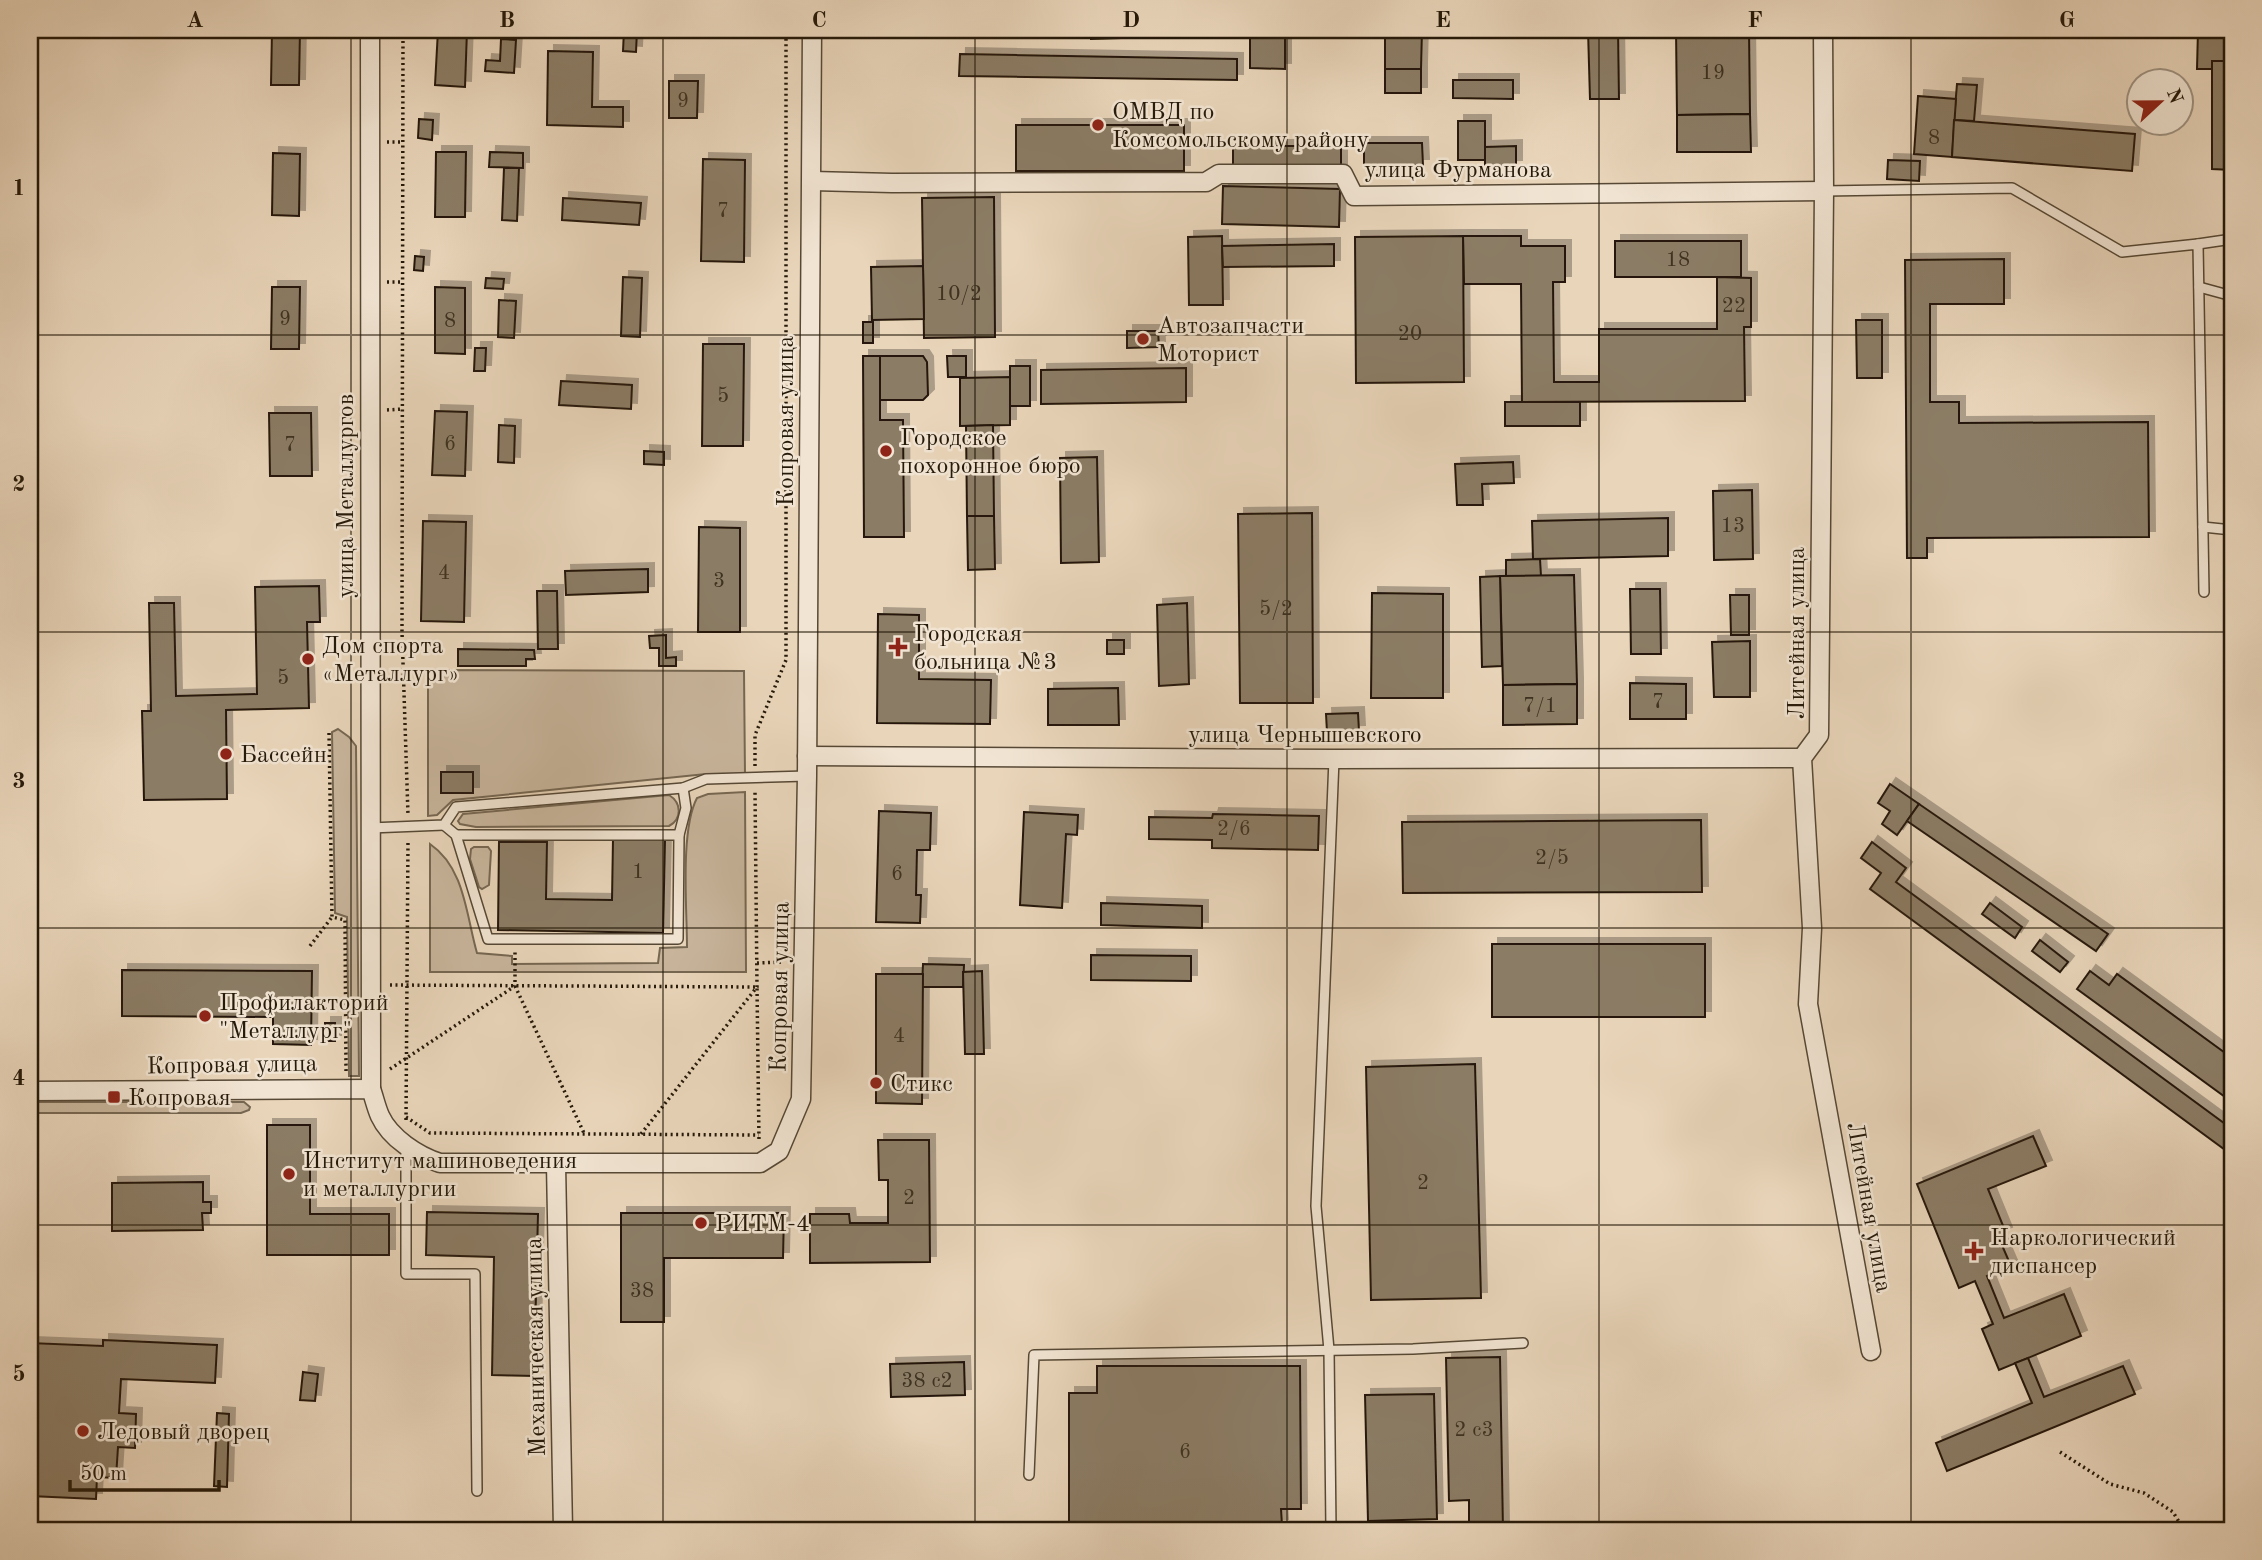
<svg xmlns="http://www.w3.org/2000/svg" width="2262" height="1560" viewBox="0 0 2262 1560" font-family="'Old Standard TT',serif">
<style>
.green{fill:#c8b59c;stroke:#766752;stroke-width:2}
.building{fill:#8b7b65;stroke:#251909;stroke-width:2;filter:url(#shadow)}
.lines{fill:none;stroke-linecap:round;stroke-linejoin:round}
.service-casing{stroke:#564835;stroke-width:12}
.minor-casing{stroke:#564835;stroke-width:21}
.path{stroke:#251909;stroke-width:3.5;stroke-dasharray:2 3.5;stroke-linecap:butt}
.service{stroke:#f1e4d2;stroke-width:9}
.minor{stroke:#f1e4d2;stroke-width:18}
.grid{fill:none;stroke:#251909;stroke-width:2;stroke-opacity:0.55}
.poi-dot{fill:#8f2418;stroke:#f1e4d2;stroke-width:2.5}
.labels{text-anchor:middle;stroke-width:5;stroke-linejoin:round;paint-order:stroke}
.number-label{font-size:21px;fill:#3e3220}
.poi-label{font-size:24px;fill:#251909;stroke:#f1e4d2;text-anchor:start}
.street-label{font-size:24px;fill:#251909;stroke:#f1e4d2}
.neatline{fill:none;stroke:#251909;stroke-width:2.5}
.grid-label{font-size:23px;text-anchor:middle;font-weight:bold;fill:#251909}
</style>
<defs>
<filter id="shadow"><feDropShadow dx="6" dy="-6" stdDeviation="0" flood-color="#0004"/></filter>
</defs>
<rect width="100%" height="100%" fill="#e9d5ba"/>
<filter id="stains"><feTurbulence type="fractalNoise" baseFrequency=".00286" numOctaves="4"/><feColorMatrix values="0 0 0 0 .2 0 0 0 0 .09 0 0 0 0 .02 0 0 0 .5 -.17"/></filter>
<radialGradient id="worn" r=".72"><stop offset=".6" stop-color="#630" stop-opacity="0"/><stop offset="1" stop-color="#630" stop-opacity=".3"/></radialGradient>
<g class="green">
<path d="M428,670L744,671L745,775L706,774L453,800L437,815L428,816Z"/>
<path d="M338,729L349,737L356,746L359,1076H349L347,917L335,913L332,732Z"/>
<path d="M745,792L746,972H430V844C465,868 466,915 477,953L512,956V964L658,963L660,948L687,947C687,909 680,830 697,798L708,794Z"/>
<path d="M669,795C682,803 682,819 669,826L476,827L460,824L458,821L463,814Z"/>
<path d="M474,847H488L491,851L489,885L482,889L479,887L470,859L471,849Z"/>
<path d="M30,1102H244L250,1107L249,1110L241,1113H30Z"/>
</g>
<g class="building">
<path d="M272,30H300L299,85H271Z"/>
<path d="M438,30H467L465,87L435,85Z"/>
<path d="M624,30H637L636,52L623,51Z"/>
<path d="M1091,30H1216V35L1091,39Z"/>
<path d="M1250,30H1285V69L1250,68Z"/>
<path d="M1385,30H1422L1421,69H1385Z"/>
<path d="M1588,30H1618L1619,99H1590Z"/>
<path d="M1676,30H1749L1750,114L1677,115Z"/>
<path d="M2198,30H2232V61H2212V69H2197Z"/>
<path d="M501,39L516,40L514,73L485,71L486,60L500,61Z"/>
<path d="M548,51L593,52L592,107H623V127L547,125Z"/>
<path d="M960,54L1237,59V80L959,76Z"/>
<path d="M2212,61H2232V170L2212,169Z"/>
<rect x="1385" y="69" width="36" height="24"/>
<path d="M1453,80H1513V99L1453,98Z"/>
<path d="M669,81H698L697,118H669Z"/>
<path d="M1957,84L1977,85L1974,121L1954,120Z"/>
<path d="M1918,96L1956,99L1952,157L1914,154Z"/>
<path d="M1750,114L1751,152H1677V115Z"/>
<path d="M419,119L433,120L432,140L418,138Z"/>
<path d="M1954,120L2135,134L2132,171L1952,157Z"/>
<rect x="1458" y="121" width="27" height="39"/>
<rect x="1016" y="125" width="168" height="46"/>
<path d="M1364,143H1422L1423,165H1364Z"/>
<path d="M1233,146H1341V170L1233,169Z"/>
<path d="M1516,146V166L1485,167V147Z"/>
<path d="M436,152H466L465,217H435Z"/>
<path d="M490,152L523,153V168L489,167Z"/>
<path d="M273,153L300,154L299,216L272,215Z"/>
<path d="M703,159L745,160L744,262L701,261Z"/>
<path d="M1888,160L1920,161L1919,181L1887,179Z"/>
<path d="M504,168H519L517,221L502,220Z"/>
<path d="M1223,186L1340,189L1339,227L1222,224Z"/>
<path d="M994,197L995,337L924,338L922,198Z"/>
<path d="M563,198L641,203L639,225L562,220Z"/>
<path d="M1222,236L1223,305H1189L1188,237Z"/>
<path d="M1463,236H1521V246H1565V282H1553L1554,382H1599V329H1717V277L1751,278V327H1744L1745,401L1522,402L1521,284H1464Z"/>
<path d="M1463,236L1464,382L1356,383L1355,237Z"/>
<rect x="1615" y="241" width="126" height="36"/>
<path d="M1334,244V266L1223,267L1222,246Z"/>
<path d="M415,256L424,257L423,271L414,270Z"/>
<path d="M2004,259V304H1930V402H1959V423L2148,422L2149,537L1927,538V558H1907L1905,260Z"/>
<path d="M923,266L924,319L872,320L871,267Z"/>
<path d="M623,277L642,278L640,337L621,336Z"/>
<path d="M486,278L504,279L503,289L485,288Z"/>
<path d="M272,287H300L299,349H271Z"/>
<path d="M435,287L465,288V354L435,353Z"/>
<path d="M499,300L516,301L514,338L498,337Z"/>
<path d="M1856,320H1882V378H1857Z"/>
<rect x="863" y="322" width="10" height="21"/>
<path d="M1127,331H1158L1159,347L1127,348Z"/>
<path d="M703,344H744L743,446H702Z"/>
<path d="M475,348H486L485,371H474Z"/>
<path d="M863,356H880V420H903L904,537H864Z"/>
<path d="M880,356H923L927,362L928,395L923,400H880Z"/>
<path d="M947,356H966V377H948Z"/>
<rect x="1010" y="366" width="20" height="40"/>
<path d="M1186,368V402L1041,404V370Z"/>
<path d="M1010,377V425L960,426V378Z"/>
<path d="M561,381L632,385L631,409L559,405Z"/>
<rect x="1505" y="402" width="75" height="24"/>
<path d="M435,411L467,412L465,476L432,475Z"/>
<path d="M269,413H311L312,476H270Z"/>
<path d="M499,425L515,426L514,463L498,462Z"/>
<path d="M993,425L994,516H967L966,426Z"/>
<path d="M644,451L664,452V465L644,464Z"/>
<path d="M1097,457L1099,562L1061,563L1060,458Z"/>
<path d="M1513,462L1514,483L1482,484L1483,505H1457L1455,464Z"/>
<path d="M1752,490L1753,559L1714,560L1713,491Z"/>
<path d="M1312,513L1313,703H1240L1238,514Z"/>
<path d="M967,516H994L995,569L968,570Z"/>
<path d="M1668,518V556L1533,559L1532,521Z"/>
<path d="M423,521L466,522L464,622L421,621Z"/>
<path d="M699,527L740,528V632H698Z"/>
<path d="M1540,559L1541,576H1506V560Z"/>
<path d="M648,569V592L566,595L565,571Z"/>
<path d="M1574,575L1577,684L1503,685L1500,576Z"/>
<path d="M1500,576L1502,666L1482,667L1480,577Z"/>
<path d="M319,586L320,622H307L309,708L226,710L227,799L144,800L142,711H151L149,603H174L176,696L257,694L255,587Z"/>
<path d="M1630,589H1660L1661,654H1631Z"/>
<path d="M537,591H557L558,649H538Z"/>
<path d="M1372,593L1443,594V698H1371Z"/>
<path d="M1730,595H1749V635H1731Z"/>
<path d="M1187,603L1189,684L1159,686L1157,605Z"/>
<path d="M878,614L919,615V679L991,680L990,724L877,723Z"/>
<path d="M666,635V658L676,657V666H659V648H650L649,636Z"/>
<rect x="1107" y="640" width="17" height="14"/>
<path d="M1750,641V697H1714L1712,642Z"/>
<path d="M458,649L534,650L535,659H526V666H458Z"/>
<path d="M1630,683L1686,684V719H1630Z"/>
<path d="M1577,684V724L1503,725V685Z"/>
<path d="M1118,688L1119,725H1048V689Z"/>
<path d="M1358,713L1359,731L1327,732L1326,714Z"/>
<rect x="441" y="772" width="32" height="21"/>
<path d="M1890,784L1919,804L1897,835L1882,824L1890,811L1878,803Z"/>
<path d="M1919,804L2108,934L2096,951L1907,821Z"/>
<path d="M879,811L931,813L930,850H917L916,895H921L920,923L876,922Z"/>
<path d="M1024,812L1078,815L1077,835L1066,834L1062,908L1020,905Z"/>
<path d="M1213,814L1319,816L1318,850L1212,848V840L1149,839V817L1212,818Z"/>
<path d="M1701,820L1702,892L1403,893L1402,822Z"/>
<path d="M613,839L665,840L663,933L498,930L499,842H547L546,899L612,900Z"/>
<path d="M1872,842L1906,868L1896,882L2232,1129V1155L1870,889L1881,873L1861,858Z"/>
<path d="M1101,903L1202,906V928L1101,925Z"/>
<path d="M1990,903L2022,927L2015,938L1982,914Z"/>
<path d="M2040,940L2068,962L2060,972L2032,951Z"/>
<rect x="1492" y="944" width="213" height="73"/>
<path d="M1091,955L1191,956V981L1091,980Z"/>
<path d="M923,964L964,965L963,987H922Z"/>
<path d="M122,970L312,971L311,1045L273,1044V1017L122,1016Z"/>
<path d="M982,971L984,1054H965L963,972Z"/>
<path d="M2090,971L2109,985L2117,974L2232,1058V1102L2077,989Z"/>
<path d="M876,974H923L922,1104L876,1103Z"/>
<rect x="325" y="1023" width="10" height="18"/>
<path d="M1475,1064L1481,1298L1371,1300L1366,1067Z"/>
<path d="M267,1125H310V1214H389V1255H267Z"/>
<path d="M2033,1136L2046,1166L1988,1189L2006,1233L1998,1236L2011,1266L1987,1276L2004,1318L2064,1294L2081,1336L1999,1370L1982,1329L1993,1324L1975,1281L1959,1288L1917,1184Z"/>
<path d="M878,1140H929L930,1262L810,1263V1214H849L850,1223H888V1180H879Z"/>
<path d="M203,1182V1202H211V1213H202L203,1230L112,1231V1183Z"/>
<path d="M427,1212L538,1214L534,1376L492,1375L494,1257L426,1255Z"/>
<path d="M621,1213H784L783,1258H664V1322H621Z"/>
<path d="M103,1340L217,1345L215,1383L121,1379L119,1413L136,1414L135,1448L118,1447L116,1478L97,1477L96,1499L30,1496V1343L103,1346Z"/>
<path d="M1500,1357L1503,1530H1469V1500L1449,1501L1446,1358Z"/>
<path d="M2028,1358L2044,1397L2123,1366L2135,1394L1947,1471L1936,1443L2032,1403L2015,1363Z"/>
<path d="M964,1362L965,1395L891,1397L890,1364Z"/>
<path d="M1097,1366H1300L1301,1509H1281L1282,1525L1069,1526V1393H1097Z"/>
<path d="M303,1372L318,1374L315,1401L300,1400Z"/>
<path d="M1434,1394L1437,1519L1368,1521L1365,1395Z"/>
<path d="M217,1413L229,1414L227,1487L214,1486Z"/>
</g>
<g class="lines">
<defs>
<g id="service">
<path d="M1824,191L2012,188L2122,252L2198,244L2204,592"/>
<path d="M2198,244L2232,239"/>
<path d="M2199,287L2232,296"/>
<path d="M2203,527L2232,530"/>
<path d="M444,825L456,835L488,939H678L679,835L686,808L683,788"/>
<path d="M370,828L444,825L456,807L683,788L706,779L807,776"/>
<path d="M456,835H679"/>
<path d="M406,1146V1274H475L477,1491"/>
<path d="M1029,1475L1034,1355L1413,1349L1523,1343"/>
<path d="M1331,1530L1329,1350L1316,1206L1334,759"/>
</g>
<g id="minor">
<path d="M370,30L371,1089"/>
<path d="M1823,30L1824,191L1819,735L1802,758L1812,928L1808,1004L1871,1351"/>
<path d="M812,181L892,183L1206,182L1219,174H1343L1354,196L1824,191"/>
<path d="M807,756L1334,759L1802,758"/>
<path d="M30,1091L371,1089C374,1097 376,1107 380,1116C390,1138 418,1156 440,1163H760L779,1151L801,1099L807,776L812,30"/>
<path d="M556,1164L563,1530"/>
</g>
</defs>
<use href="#service" class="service-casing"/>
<use href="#minor" class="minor-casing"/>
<g class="path">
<path d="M403,30L402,632L408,815"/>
<path d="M387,142H403"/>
<path d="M387,282H402"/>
<path d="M387,410L402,409"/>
<path d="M329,733L332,917L345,920L346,1071"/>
<path d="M755,766V735L786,660V30"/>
<path d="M310,946L332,917"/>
<path d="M757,963L784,962"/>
<path d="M390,985L757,987L759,1141"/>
<path d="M515,986L584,1133"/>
<path d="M390,1069L515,986V952"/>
<path d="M406,1117L430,1133L759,1135"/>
<path d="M406,1120L408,840"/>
<path d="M641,1134L757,987L755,791"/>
<path d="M2060,1452L2110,1484L2144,1493L2173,1512L2184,1530"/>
</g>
<use href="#service" class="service"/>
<use href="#minor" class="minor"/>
</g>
<path class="grid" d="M351,30V1530M663,30V1530M975,30V1530M1287,30V1530M1599,30V1530M1911,30V1530M30,335H2232M30,632H2232M30,928H2232M30,1225H2232"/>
<g class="poi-dot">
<circle cx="1098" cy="125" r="7"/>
<circle cx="1143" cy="339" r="7"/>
<circle cx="886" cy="451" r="7"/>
<path d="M894.5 636.5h7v7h7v7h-7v7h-7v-7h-7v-7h7z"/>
<circle cx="308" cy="659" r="7"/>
<circle cx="226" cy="754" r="7"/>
<circle cx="205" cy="1016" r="7"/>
<circle cx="876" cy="1083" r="7"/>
<rect x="107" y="1090" width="14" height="14" rx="3.5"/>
<circle cx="289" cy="1174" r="7"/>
<circle cx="701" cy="1223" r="7"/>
<path d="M1970.5 1240.5h7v7h7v7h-7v7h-7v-7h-7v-7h7z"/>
<circle cx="83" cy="1431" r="7"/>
</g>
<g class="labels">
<g class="number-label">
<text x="1713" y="79">19</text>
<text x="683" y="107">9</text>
<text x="1934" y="144">8</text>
<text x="723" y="217">7</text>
<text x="1678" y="266">18</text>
<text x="959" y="300">10/2</text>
<text x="1734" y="312">22</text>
<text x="285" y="325">9</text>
<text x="450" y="327">8</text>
<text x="1410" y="340">20</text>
<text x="723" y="402">5</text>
<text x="450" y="450">6</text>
<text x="290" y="451">7</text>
<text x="1733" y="532">13</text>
<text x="444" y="579">4</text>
<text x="719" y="587">3</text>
<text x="1276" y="615">5/2</text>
<text x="283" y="684">5</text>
<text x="1658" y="708">7</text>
<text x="1540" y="712">7/1</text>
<text x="1234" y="835">2/6</text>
<text x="1552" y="864">2/5</text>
<text x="638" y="878">1</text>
<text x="897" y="880">6</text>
<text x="899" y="1042">4</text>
<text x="1423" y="1189">2</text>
<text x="909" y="1204">2</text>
<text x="642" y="1297">38</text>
<text x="927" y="1387">38 с2</text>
<text x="1474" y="1436">2 с3</text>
<text x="1185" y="1458">6</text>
</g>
<g class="poi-label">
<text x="1112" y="119">ОМВД по<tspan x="1112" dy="28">Комсомольскому району</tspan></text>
<text x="1157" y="333">Автозапчасти<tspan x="1157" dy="28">Моторист</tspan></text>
<text x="900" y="445">Городское<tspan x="900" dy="28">похоронное бюро</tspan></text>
<text x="914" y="641">Городская<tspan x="914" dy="28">больница №3</tspan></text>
<text x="322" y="653">Дом спорта<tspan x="322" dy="28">«Металлург»</tspan></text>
<text x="240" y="762">Бассейн</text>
<text x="219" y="1010">Профилакторий<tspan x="219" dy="28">"Металлург"</tspan></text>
<text x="890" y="1091">Стикс</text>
<text x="128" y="1105">Копровая</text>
<text x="303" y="1168">Институт машиноведения<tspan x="303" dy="28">и металлургии</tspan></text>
<text x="715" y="1231">РИТМ-4</text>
<text x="1990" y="1245">Наркологический<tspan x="1990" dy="28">диспансер</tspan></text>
<text x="97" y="1439">Ледовый дворец</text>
</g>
<g class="street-label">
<text x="1458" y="177">улица Фурманова</text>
<text transform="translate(785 421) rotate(-90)" y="8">Копровая улица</text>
<text transform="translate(345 496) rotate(-90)" y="8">улица Металлургов</text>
<text transform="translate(1796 633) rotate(-90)" y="8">Литейная улица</text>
<text x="1305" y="742">улица Чернышевского</text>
<text transform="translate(779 987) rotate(-89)" y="8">Копровая улица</text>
<text transform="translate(232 1064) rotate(-1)" y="8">Копровая улица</text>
<text transform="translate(1870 1207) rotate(80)" y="8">Литейная улица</text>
<text transform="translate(535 1347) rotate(-91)" y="8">Механическая улица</text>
</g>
</g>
<rect width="2262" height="1560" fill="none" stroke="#e9d5ba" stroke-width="77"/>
<g transform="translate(2160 102) rotate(68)"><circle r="33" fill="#f1e4d2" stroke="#9f9382" stroke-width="2"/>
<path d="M0-5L12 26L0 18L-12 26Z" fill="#8f2418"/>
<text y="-10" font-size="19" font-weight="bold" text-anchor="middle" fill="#251909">N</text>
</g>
<path d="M70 1480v10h149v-10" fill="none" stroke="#251909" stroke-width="3.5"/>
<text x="80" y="1480" font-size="21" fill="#251909" stroke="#f1e4d2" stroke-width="5" paint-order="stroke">50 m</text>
<rect x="38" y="38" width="2186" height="1484" class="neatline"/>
<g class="grid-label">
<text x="195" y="27">A</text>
<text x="507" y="27">B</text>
<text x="819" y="27">C</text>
<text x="1131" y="27">D</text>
<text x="1443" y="27">E</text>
<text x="1755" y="27">F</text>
<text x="2067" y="27">G</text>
<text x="19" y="195">1</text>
<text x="19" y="491">2</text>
<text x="19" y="788">3</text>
<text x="19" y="1085">4</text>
<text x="19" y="1381">5</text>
</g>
<rect width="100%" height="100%" filter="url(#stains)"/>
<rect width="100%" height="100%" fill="url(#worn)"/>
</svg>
